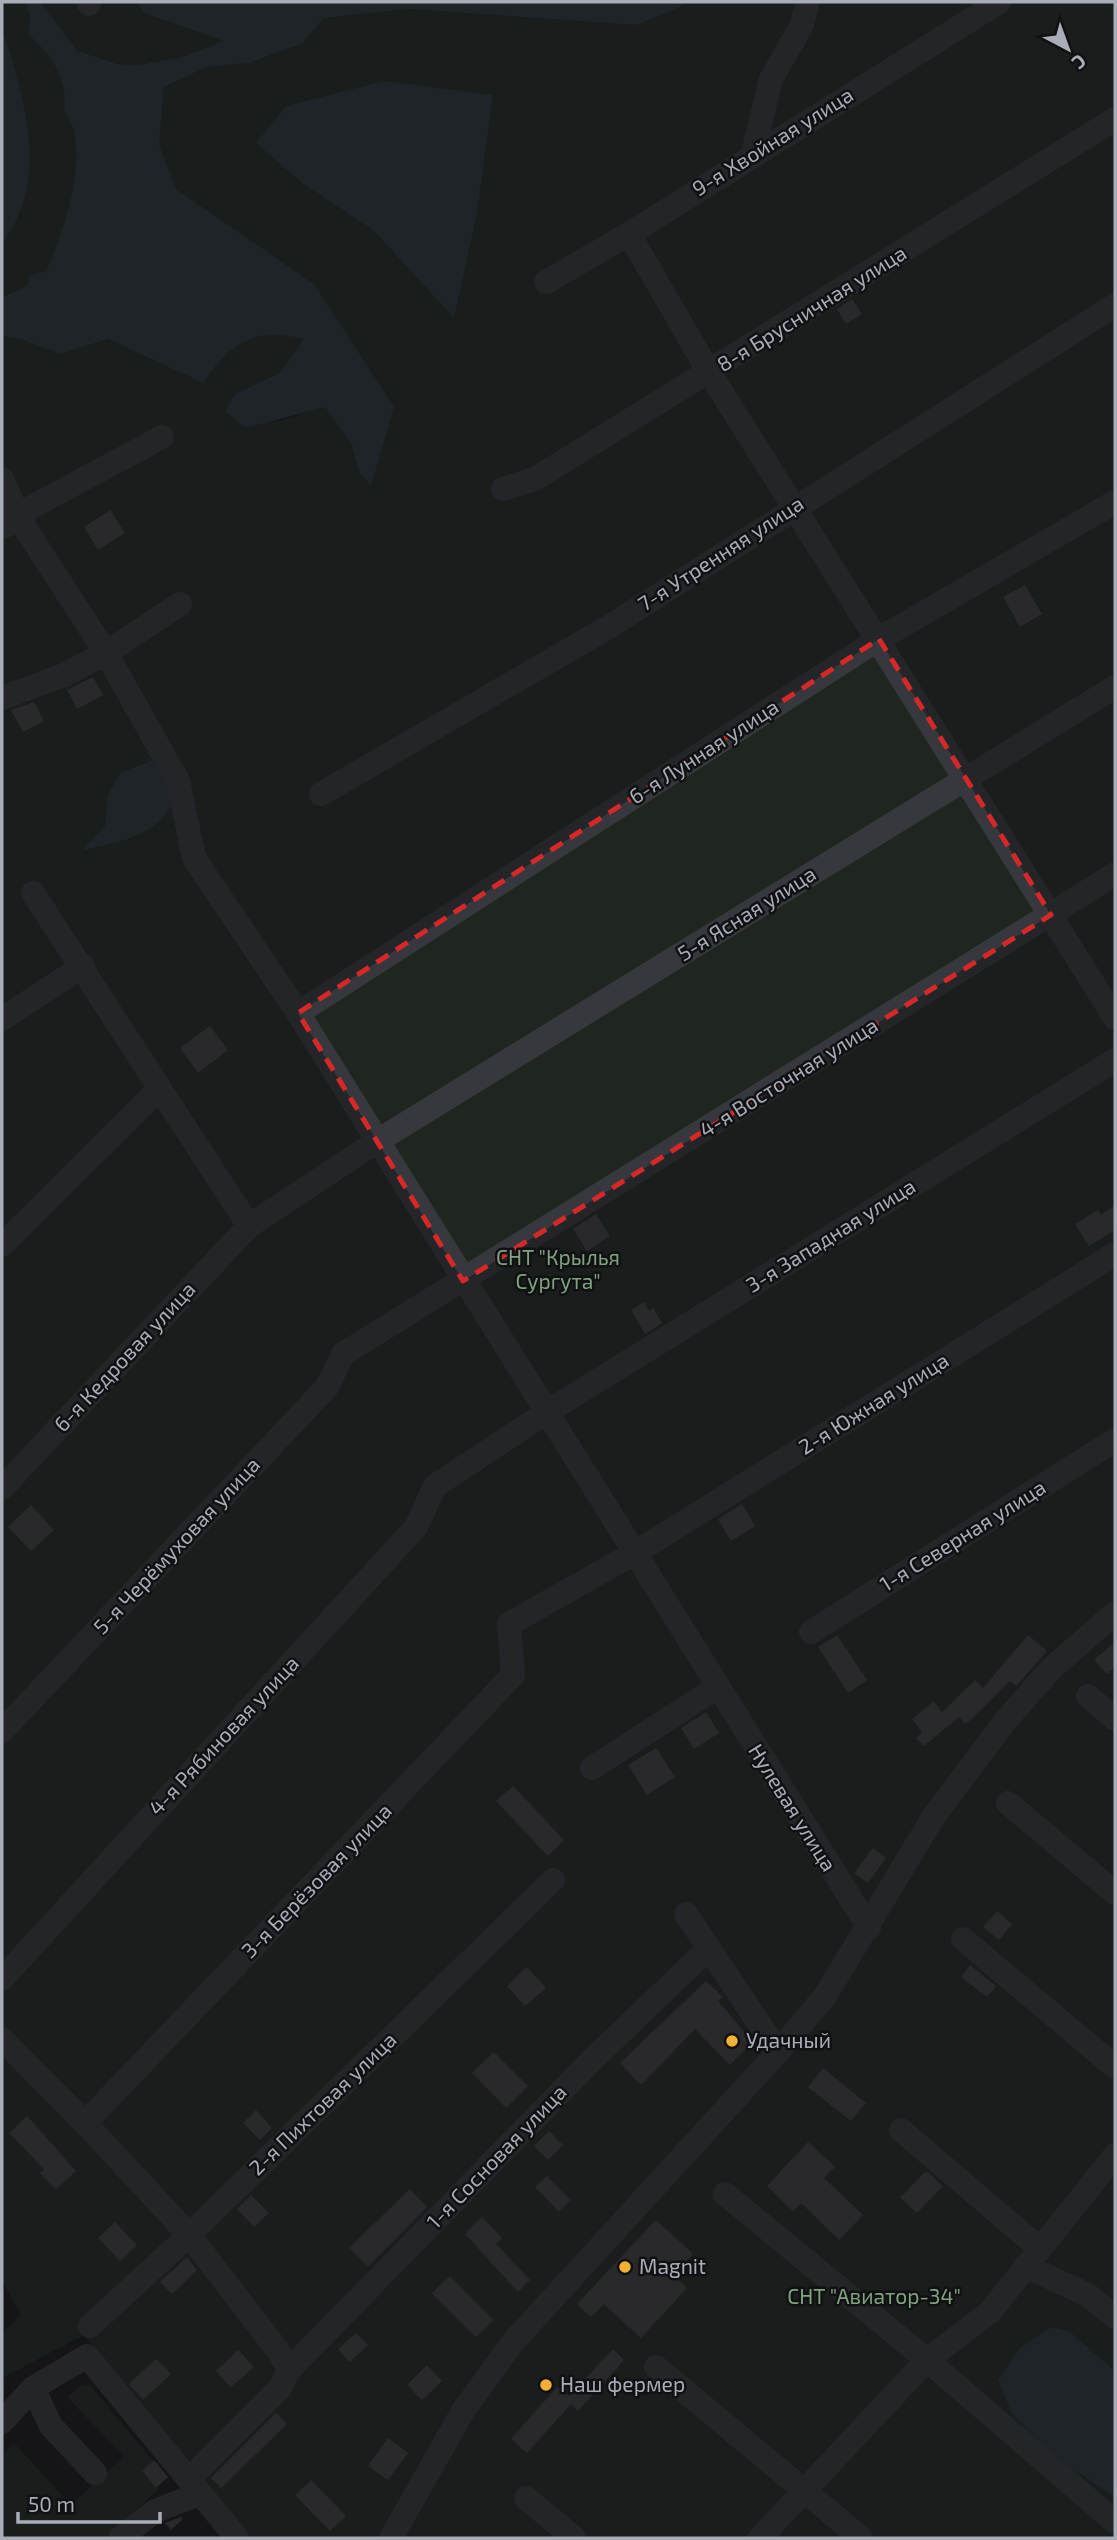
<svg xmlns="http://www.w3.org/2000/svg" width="1117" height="2540" viewBox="0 0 1117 2540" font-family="'Exo 2',sans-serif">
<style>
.green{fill:#1e261f;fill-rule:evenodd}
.water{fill:#2c353c}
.building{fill:#404145}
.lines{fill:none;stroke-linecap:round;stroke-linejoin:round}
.minor{stroke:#37383d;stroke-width:24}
.marked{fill:none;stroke:#d62828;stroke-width:5;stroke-dasharray:14 9;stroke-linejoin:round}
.poi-dot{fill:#f2b134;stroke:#111113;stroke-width:2.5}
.labels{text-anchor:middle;stroke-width:5;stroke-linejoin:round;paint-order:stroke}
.street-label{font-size:21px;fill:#a8adb8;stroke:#111113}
.park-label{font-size:21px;fill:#7fa381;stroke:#111113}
.poi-label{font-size:21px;fill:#a8adb8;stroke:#111113;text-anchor:start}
</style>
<rect width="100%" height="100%" fill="#161618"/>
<g class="green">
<path d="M2,2H25L30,16L29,35C52,56 68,79 64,110C93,148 64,231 46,271L30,275L27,286L2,297V243L21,212L29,138L2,29Z"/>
<path d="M40,2H136L144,13L225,41L182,57L138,65L118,64L78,51Z"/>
<path d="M684,2H1115V2538H251L84,2335L2,2378V2333L21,2315L2,2281V336L20,339L61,354L108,339L203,383C214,367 236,341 255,335C270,330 290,336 305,339L279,373L235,394L280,421L325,406L351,443L359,472L314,284L176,189L159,144L164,87L207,67L249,63L303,43L324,18L409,9L637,25L680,7ZM256,143L476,219L453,317L374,231L302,183Z"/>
<path d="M82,2385H90L153,2461L142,2471L158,2490L104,2538H2V2455L14,2443L71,2505L124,2456L67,2397Z"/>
</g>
<g class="water">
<path d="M25,2H40L78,51L118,64L138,65L182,57L224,41L144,13L136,2H684L680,7L637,25L409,9L324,18L303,43L249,63L207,67L164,87L159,144L176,189L314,284L394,407L371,486L359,472L351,443L325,407L246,428L225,412L235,394L279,373L304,339C254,327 232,342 203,383L108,339L61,354L20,339L2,336V297L27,286L30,275L46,271C64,231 93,148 64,110C68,79 52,56 29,35L30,16Z"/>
<path d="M2,29C24,95 51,182 2,243Z"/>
<path d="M384,81L493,95L476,219L454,318L374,231L302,183L256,143L286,106Z"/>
<path d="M154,760L174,801C157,836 118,843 82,850L105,826L108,795L121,772Z"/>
<path d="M1051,2327L1069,2331L1115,2371V2497L1059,2460L1012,2414L998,2380L1020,2348Z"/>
</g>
<g class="building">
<path d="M852,299L862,314L846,324L837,309Z"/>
<path d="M110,510L125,533L98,550L84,527Z"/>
<path d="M1025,585L1042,614L1020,627L1003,597Z"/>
<path d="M93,677L103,695L77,709L67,690Z"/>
<path d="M34,702L44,721L23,732L11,710Z"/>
<path d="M210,1026L228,1050L198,1073L180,1048Z"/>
<path d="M1115,1205V1230L1089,1246L1075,1224L1098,1210L1101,1215Z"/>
<path d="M596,1214L610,1236L587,1251L573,1229Z"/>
<path d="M644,1302L649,1311L653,1308L662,1323L645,1334L631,1310Z"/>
<path d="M742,1504L755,1526L731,1541L718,1519Z"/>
<path d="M31,1505L54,1530L31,1551L8,1527Z"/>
<path d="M837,1635L867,1680L848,1693L818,1647Z"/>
<path d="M1028,1635L1047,1651L1016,1686L1010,1681L966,1724L959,1717L924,1746L916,1738L922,1732L912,1719L934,1701L942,1712L975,1680L983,1688Z"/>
<path d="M1115,1642V1667L1107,1674L1094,1660Z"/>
<path d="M706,1712L719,1733L694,1749L681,1728Z"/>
<path d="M656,1748L675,1777L647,1795L628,1765Z"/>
<path d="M513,1786L564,1840L548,1856L496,1801Z"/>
<path d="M873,1848L886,1858L868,1883L854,1873Z"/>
<path d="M997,1911L1012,1924L999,1940L983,1927Z"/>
<path d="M970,1965L996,1986L987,1997L961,1977Z"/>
<path d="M527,1967L546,1988L525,2006L507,1986Z"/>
<path d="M706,1981L723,1997L718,2001L753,2042L730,2065L695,2029L641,2085L620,2063Z"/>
<path d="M494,2052L528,2086L506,2108L472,2073Z"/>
<path d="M823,2068L866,2103L851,2121L808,2087Z"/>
<path d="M256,2110L272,2128L260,2140L243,2123Z"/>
<path d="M27,2116L76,2171L56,2189L40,2173L44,2169L9,2133Z"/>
<path d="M549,2131L563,2145L548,2160L534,2146Z"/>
<path d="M808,2142L835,2167L824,2178L863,2215L839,2240L801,2203L793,2211L767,2186Z"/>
<path d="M926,2171L943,2186L917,2213L900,2198Z"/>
<path d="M547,2176L571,2200L559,2212L535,2187Z"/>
<path d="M410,2189L427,2207L368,2267L349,2248Z"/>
<path d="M251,2195L269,2213L254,2227L237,2209Z"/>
<path d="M482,2217L502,2238L496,2244L530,2280L518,2292L465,2234Z"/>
<path d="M656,2220L693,2254L673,2275L687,2288L641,2338L604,2304L591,2317L577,2304Z"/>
<path d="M115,2222L137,2245L120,2261L98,2238Z"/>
<path d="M187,2257L197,2270L172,2294L160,2282Z"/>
<path d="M450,2276L493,2320L476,2337L432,2293Z"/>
<path d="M356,2333L368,2345L350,2362L338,2349Z"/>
<path d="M613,2349L624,2360L578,2411L571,2404L527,2453L511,2439L557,2387L569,2396Z"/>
<path d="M238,2350L254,2367L231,2387L216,2371Z"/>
<path d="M156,2359L171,2374L143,2400L129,2384Z"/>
<path d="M427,2365L442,2381L422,2400L407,2385Z"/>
<path d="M276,2413L287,2424L221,2488L211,2478Z"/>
<path d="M388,2438L408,2453L388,2480L368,2466Z"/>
<path d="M154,2460L168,2477L156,2488L142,2471Z"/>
<path d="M311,2480L346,2516L330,2531L295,2495Z"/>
<path d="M181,2517L183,2519L171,2530L165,2523Z"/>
</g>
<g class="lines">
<g class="minor">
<path d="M88,2L89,4"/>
<path d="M753,153L771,79L801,27L808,2"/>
<path d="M629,234L709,372L1115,1018"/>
<path d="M546,282L629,234L999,2"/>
<path d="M2,479L20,520L106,653L178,781L194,858L298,1013L869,1928"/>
<path d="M503,489L535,479L1115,119"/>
<path d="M2,527L20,520L28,509L162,437"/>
<path d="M2,698L64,675L106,653L180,604"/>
<path d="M321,794L612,625L1115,305"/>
<path d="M33,893L249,1226"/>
<path d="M298,1013L879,639L1115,502"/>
<path d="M2,1019L83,966"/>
<path d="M2,1245L158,1090"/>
<path d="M2,1488L249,1226L379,1140L1115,687"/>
<path d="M811,1632L1115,1440"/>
<path d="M1088,1696L1115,1719"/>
<path d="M2,1731L327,1387L343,1354L1115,874"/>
<path d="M592,1768L716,1688"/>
<path d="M1008,1803L1115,1893"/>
<path d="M686,1914L778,2052"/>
<path d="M963,1939L1115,2067"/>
<path d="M2,1979L416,1527L435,1486L547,1412L1115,1060"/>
<path d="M2,2039L85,2123L189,2235L279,2352L289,2370L280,2388L189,2479"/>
<path d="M85,2123L513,1675L509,1624L633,1554L1115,1254"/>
<path d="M901,2130L1039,2248"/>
<path d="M725,2194L927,2360L1115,2522"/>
<path d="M1025,2266L1088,2295L1115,2317"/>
<path d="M90,2326L189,2235L553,1880"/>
<path d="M656,2367L861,2538"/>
<path d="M289,2370L593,2059L709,1948"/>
<path d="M33,2388L51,2426L95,2473"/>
<path d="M2,2422L33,2388L87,2356L237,2538"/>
<path d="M526,2498L574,2538"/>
<path d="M120,2538L155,2511L199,2494"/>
<path d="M391,2538L463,2411L513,2342L778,2052L825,1996L934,1816L1006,1720L1052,1668L1115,1613"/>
<path d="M760,2538L927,2360L990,2312L1115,2155"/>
</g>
</g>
<path d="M0 0H1117V2540H0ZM879,639L1051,915L463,1281L298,1013Z" fill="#161618" fill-opacity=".55" fill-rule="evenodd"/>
<path class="marked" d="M879,639L1051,915L463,1281L298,1013Z"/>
<g class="poi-dot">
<circle cx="732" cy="2041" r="7"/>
<circle cx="625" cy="2267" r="7"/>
<circle cx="546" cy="2385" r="7"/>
</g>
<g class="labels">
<g class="street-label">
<text transform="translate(773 142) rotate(-32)" y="7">9-я Хвойная улица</text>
<text transform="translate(812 309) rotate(-32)" y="7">8-я Брусничная улица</text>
<text transform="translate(721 554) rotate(-33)" y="7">7-я Утренняя улица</text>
<text transform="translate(704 752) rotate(-33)" y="7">6-я Лунная улица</text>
<text transform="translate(747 914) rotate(-32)" y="7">5-я Ясная улица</text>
<text transform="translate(789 1078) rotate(-32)" y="7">4-я Восточная улица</text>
<text transform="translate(831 1236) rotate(-32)" y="7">3-я Западная улица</text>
<text transform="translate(125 1357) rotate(-47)" y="7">6-я Кедровая улица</text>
<text transform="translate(874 1404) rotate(-32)" y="7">2-я Южная улица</text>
<text transform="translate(963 1536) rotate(-32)" y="7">1-я Северная улица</text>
<text transform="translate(177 1546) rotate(-47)" y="7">5-я Черёмуховая улица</text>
<text transform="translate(224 1736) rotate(-47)" y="7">4-я Рябиновая улица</text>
<text transform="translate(792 1808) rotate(58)" y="7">Нулевая улица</text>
<text transform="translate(317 1881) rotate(-46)" y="7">3-я Берёзовая улица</text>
<text transform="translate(323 2104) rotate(-44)" y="7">2-я Пихтовая улица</text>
<text transform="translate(497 2157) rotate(-46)" y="7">1-я Сосновая улица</text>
</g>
<g class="park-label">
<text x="558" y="1265">CНТ "Крылья<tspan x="558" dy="24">Сургута"</tspan></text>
<text x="874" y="2304">СНТ "Авиатор-34"</text>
</g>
<g class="poi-label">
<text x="746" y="2048">Удачный</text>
<text x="639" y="2274">Magnit</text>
<text x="560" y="2392">Наш фермер</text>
</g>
</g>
<rect width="1117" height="2540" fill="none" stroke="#a8adb8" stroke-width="7"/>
<g transform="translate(1068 49) rotate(139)" stroke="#111113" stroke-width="5" paint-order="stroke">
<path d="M0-5L12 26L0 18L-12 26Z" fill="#a8adb8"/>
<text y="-10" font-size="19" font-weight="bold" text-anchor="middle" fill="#a8adb8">С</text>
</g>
<path d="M18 2512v10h142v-10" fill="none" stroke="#a8adb8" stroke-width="3.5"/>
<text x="28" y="2512" font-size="21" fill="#a8adb8" stroke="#111113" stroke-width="5" paint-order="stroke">50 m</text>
</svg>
